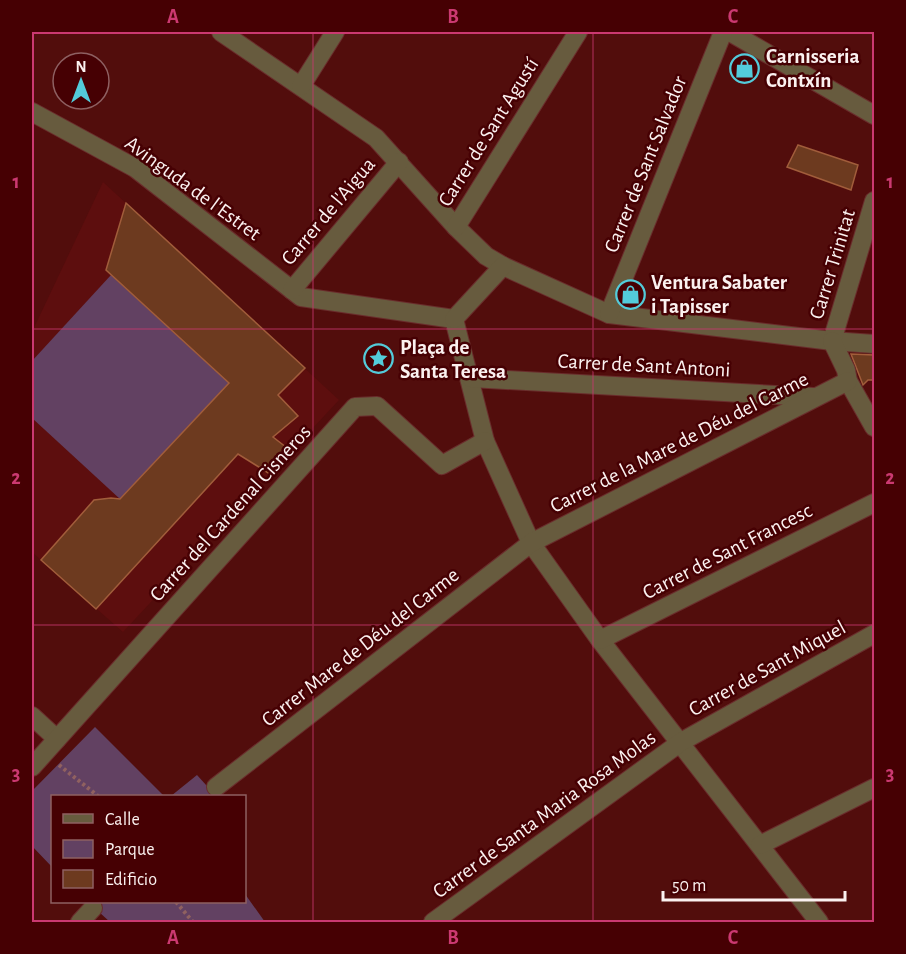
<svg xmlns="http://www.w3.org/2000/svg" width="906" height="954" viewBox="0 0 906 954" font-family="'Alegreya Sans',sans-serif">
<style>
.built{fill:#5d0e0e}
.green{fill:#624162}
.building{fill:#6d3a1f;stroke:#a15d3b;stroke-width:1.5}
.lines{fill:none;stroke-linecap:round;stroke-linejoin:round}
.minor-casing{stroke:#6a2d2c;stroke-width:20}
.path{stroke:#906160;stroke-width:4;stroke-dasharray:3 3;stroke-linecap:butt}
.minor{stroke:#675b3e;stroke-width:18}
.grid{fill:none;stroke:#cb3971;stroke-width:1.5;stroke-opacity:0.55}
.labels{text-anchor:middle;stroke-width:5;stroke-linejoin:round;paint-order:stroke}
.poi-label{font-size:21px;font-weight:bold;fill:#fbf1f0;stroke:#460003;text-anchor:start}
.street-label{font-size:21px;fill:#fbf1f0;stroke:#460003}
.neatline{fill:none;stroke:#cb3971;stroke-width:2}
.grid-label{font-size:20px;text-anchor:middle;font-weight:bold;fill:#cb3971}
</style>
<rect width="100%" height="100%" fill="#520d0c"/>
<path class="built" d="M103,182L339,400L123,632L32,552V332Z"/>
<g class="green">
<path d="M111,275L229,383L120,499L32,418V361Z"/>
<path d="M95,727L164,796H52V867L32,846V791Z"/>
<path d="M197,775L216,796H171Z"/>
<path d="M245,894L265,922H110L88,902H244Z"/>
</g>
<g class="building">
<path d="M798,145L858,165L851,190L787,167Z"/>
<path d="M126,203L305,368L278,395L298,416L273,437L291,451L270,474L238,454L96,609L41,560L94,500L111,498L120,499L229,383L106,270Z"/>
<path d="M851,354L874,355V380H868L863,385Z"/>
</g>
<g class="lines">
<defs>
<g id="minor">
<path d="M221,32L376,138L456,227L486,256L503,266L609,314L832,341L874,344"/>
<path d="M730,32L874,115"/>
<path d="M301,86L335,32"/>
<path d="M32,112L135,168L301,297L454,319L485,441L531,543L600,640L819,922"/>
<path d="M456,227L578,32"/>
<path d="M292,290L399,162"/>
<path d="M609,314L723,32"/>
<path d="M454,319L503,266"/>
<path d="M832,341L874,201"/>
<path d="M832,341L846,370L848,381L874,427"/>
<path d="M471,378L813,397"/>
<path d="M600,640L874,503"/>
<path d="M32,716L57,739"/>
<path d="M32,767L355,407L377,406L442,465L485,441"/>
<path d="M216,787L531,543L848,381"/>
<path d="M760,845L874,788"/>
<path d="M80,922L93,908"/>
<path d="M433,922L681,742L874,634"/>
</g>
</defs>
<use href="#minor" class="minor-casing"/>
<g class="path">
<path d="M59,765L98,796"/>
<path d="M176,902L193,922"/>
</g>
<use href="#minor" class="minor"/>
</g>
<path class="grid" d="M313,32V922M593,32V922M32,329H874M32,625H874"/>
<defs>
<symbol id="shop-ring" viewBox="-11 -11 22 22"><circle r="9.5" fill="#460003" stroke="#53cbda" stroke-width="1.5"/><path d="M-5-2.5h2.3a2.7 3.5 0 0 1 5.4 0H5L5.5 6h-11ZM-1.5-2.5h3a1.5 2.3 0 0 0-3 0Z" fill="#53cbda"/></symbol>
<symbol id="sight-ring" viewBox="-11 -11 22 22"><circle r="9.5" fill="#460003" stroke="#53cbda" stroke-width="1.5"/><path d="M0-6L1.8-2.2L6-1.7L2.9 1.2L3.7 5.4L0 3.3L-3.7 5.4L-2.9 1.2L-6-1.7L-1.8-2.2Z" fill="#53cbda"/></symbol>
</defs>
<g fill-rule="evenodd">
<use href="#shop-ring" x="728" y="52" width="33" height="33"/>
<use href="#shop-ring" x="614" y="278" width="33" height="33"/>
<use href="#sight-ring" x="362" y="342" width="33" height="33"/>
</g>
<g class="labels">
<g class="poi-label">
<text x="766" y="63">Carnisseria<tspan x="766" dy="24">Contxín</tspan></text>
<text x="651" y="289">Ventura Sabater<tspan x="651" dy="24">i Tapisser</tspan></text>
<text x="400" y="354">Plaça de<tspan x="400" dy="24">Santa Teresa</tspan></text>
</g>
<g class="street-label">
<text transform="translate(488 132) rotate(-58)" y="7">Carrer de Sant Agustí</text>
<text transform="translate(645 164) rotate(-68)" y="7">Carrer de Sant Salvador</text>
<text transform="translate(193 188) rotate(36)" y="7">Avinguda de l'Estret</text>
<text transform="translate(328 211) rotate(-50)" y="7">Carrer de l'Aigua</text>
<text transform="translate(832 264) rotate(-73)" y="7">Carrer Trinitat</text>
<text transform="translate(644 365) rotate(3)" y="7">Carrer de Sant Antoni</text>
<text transform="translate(679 442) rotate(-27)" y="7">Carrer de la Mare de Déu del Carme</text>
<text transform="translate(230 513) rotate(-48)" y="7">Carrer del Cardenal Cisneros</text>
<text transform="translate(727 551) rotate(-27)" y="7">Carrer de Sant Francesc</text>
<text transform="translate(360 647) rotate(-38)" y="7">Carrer Mare de Déu del Carme</text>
<text transform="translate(767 668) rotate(-29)" y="7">Carrer de Sant Miquel</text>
<text transform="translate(544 814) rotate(-36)" y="7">Carrer de Santa Maria Rosa Molas</text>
</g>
</g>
<rect width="906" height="954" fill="none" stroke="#460003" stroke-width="66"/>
<rect x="51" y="795" width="195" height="108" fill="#460003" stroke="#8e6062" stroke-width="1.5"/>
<rect x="63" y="814" width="30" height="9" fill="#675b3e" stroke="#8e6062" stroke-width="1.5"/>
<text x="105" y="825" font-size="18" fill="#fbf1f0">Calle</text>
<rect x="63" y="840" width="30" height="18" fill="#624162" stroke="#8e6062" stroke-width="1.5"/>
<text x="105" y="855" font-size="18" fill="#fbf1f0">Parque</text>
<rect x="63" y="870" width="30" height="18" fill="#6d3a1f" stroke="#8e6062" stroke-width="1.5"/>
<text x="105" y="885" font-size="18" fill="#fbf1f0">Edificio</text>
<g transform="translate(81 81)"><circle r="28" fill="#460003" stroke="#8e6062" stroke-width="1.5"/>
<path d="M0-4.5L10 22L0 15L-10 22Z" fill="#53cbda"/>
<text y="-9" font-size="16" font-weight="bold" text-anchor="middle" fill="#fbf1f0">N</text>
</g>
<path d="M663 891v9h182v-9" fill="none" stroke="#fbf1f0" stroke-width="3"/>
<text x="672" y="891" font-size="18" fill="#fbf1f0" stroke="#460003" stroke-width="4.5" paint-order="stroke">50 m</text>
<rect x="33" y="33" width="840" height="888" class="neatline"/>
<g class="grid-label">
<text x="173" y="23">A</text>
<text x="453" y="23">B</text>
<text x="733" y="23">C</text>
<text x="16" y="188">1</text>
<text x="890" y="188">1</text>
<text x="16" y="484">2</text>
<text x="890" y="484">2</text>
<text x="16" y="780">3</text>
<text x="890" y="780">3</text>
<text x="173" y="944">A</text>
<text x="453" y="944">B</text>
<text x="733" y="944">C</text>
</g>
</svg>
